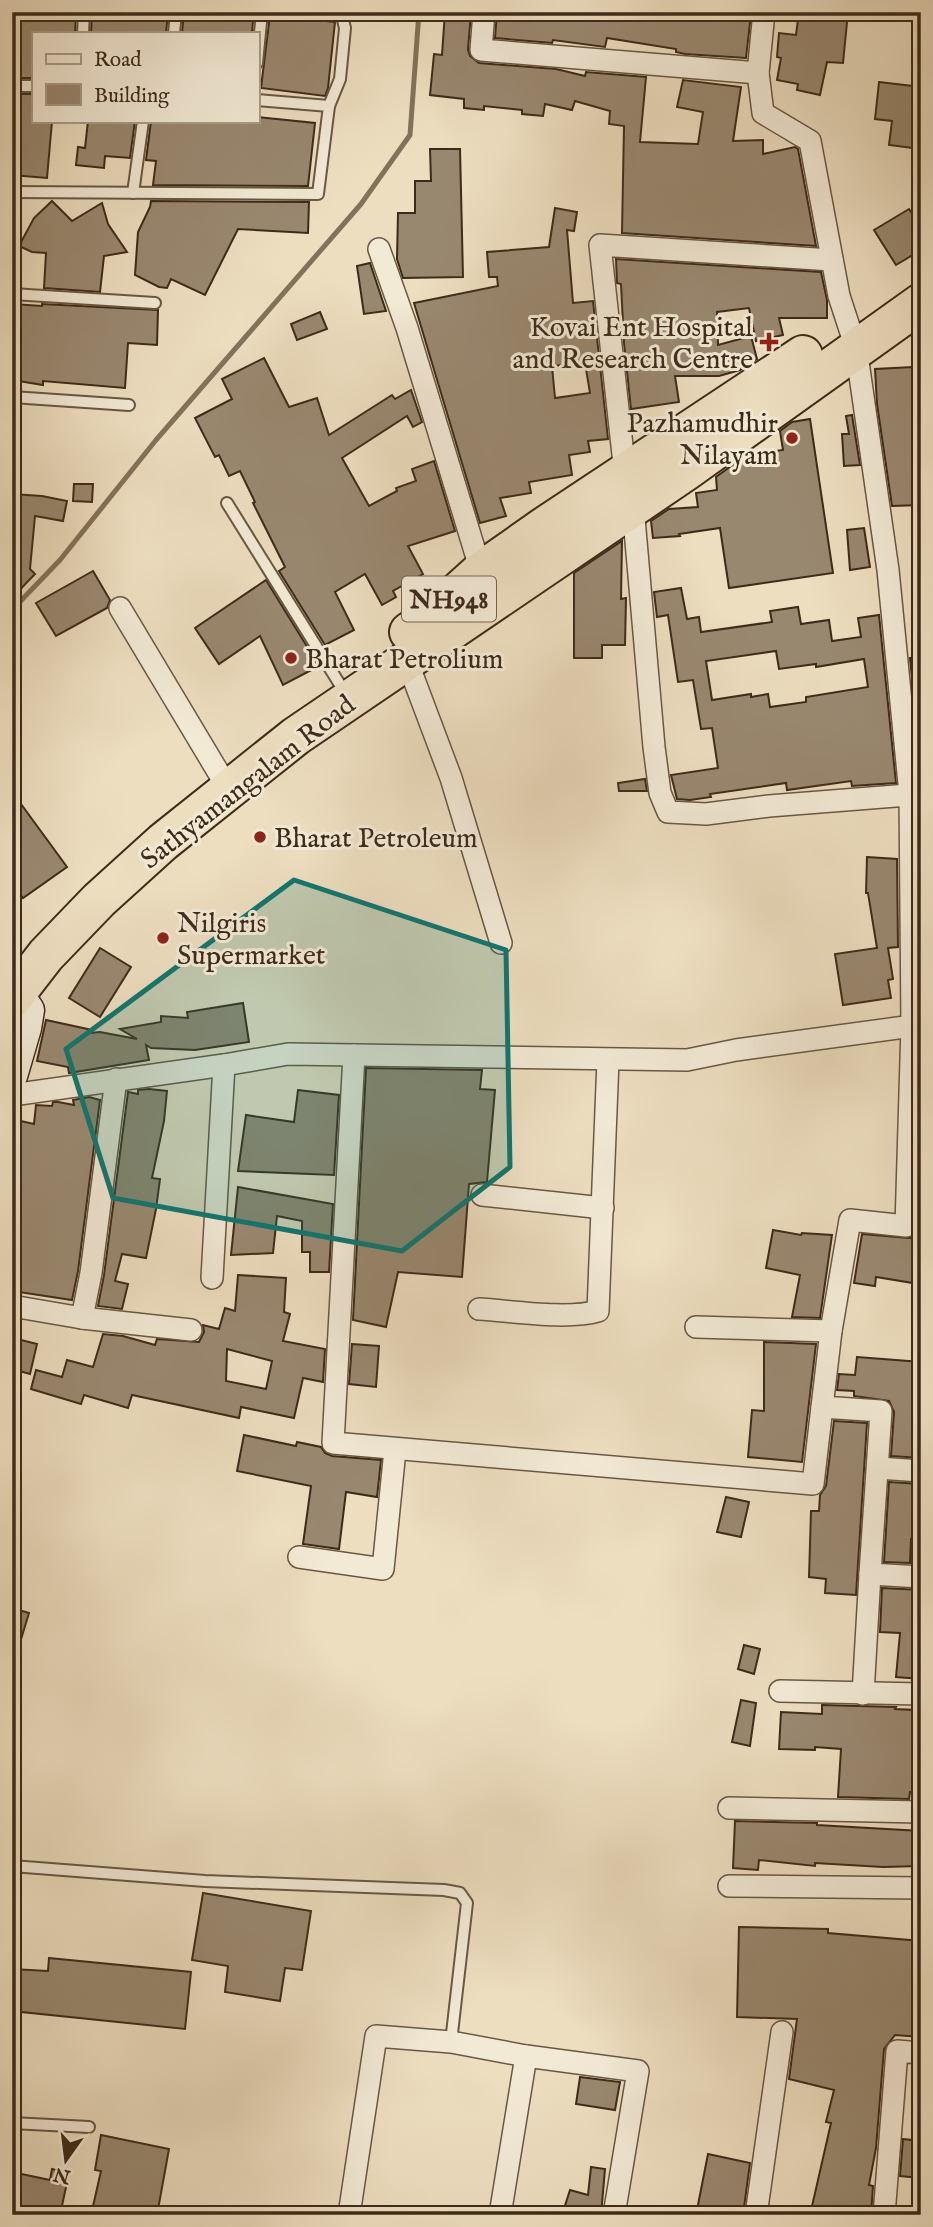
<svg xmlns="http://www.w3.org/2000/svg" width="933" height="2227" viewBox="0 0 933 2227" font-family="'IM FELL English',serif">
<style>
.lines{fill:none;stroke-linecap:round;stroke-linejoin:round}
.stream{stroke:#83725b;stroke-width:5}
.building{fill:#998870;stroke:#3d2b19;stroke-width:2;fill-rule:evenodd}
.lane-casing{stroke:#695843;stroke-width:14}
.street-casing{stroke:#695843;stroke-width:24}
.secondary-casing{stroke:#3d2b19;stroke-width:33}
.highway-casing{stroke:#3d2b19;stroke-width:42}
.lane{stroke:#f3ead6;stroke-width:10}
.street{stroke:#f3ead6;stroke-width:21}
.secondary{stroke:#f3ead6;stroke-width:30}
.highway{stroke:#eddec0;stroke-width:38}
.marked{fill:#0f766e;fill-opacity:0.2;stroke:#0f766e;stroke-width:5;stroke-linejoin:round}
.poi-dot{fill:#8f2418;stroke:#f3ead6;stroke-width:2.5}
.labels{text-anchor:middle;stroke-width:6;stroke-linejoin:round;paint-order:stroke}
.shield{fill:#f3ead6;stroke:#746452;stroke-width:2}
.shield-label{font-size:26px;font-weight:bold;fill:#3d2b19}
.poi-label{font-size:28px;fill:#3d2b19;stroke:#f3ead6;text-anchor:start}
.street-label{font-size:28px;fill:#3d2b19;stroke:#f3ead6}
</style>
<rect width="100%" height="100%" fill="#eddec0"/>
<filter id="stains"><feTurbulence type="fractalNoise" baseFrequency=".00286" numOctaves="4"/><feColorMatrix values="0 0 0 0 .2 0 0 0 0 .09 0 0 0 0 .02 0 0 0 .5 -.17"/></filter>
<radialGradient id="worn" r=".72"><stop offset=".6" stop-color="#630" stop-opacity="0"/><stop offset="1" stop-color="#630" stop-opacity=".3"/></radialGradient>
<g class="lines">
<path class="stream" d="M12,610L60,560L156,440L361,204L410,135L419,12"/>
</g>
<g class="building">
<path d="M12,12H76L75,33H33V78H12Z"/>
<path d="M92,12H168L166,33H91Z"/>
<path d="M184,12L253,20L252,33H182Z"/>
<path d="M445,12H471L468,50L470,56L479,63L556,69L585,76L586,72L646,77L640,142L698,144L703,112L677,107L683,80L741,87L733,141L763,140V154L795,147L798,149L816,246L622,233L624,126L609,124L610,111L575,101L572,110L545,104L543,116L522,114V110L484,106V110L464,108V99L430,95L434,54L442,55Z"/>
<path d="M497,12H676L713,21L715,12L751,14L746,58L685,54L676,52V49L607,38L605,47L553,40L552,43L495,38Z"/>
<path d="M799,12H848L843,63L827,62L820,95L797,90L798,84L777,80L781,58L777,57L779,33L796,35Z"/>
<path d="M270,15L335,22L328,88L325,96L261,88Z"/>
<path d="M879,82L921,87V149L889,145L892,121L875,119Z"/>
<path d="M12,94H33V121H52L47,178L12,175Z"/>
<path d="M257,117L315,123L308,186L153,185L156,161L146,160L151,121H257Z"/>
<path d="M88,121H135L130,158L105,156L104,168L76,165L78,147L85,148Z"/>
<path d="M430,149H460L463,277L403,278L397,259L398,213H415V181H431Z"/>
<path d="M52,201L72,221L102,203L108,224L127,252L104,256L100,292L44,288L46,253L32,252L19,246L34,218Z"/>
<path d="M151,201L309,202L308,233L238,229L205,295L171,279L167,288L159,287L135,275L138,232L150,207Z"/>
<path d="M555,208L577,212L574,231L567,230L573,303L593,301L608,439L588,441L590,452L569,455L572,475L529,482L531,493L500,498L506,516L480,523L414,303L498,286L497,277H489L487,252L549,247ZM585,363L590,393L555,398L552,366Z"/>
<path d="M909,209L921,227V250L896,265L874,230Z"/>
<path d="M616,259L821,272L827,300V318H779L783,335L756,341L749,308L717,312L718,345L751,336L757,359L740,370L719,376H675L679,402L631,409L624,343L621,284L617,283Z"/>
<path d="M370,263L386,311L364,314L357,266Z"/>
<path d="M12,304L42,306V304L158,310L157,345L128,343L125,388L43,381V385L12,380Z"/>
<path d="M320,312L327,329L297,340L291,324Z"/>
<path d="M264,358L289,407L317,398L329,435L392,395L395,399L411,390L422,422L413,427L407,416L342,458L369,506L397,491L396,488L416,481L412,469L434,461L455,531L408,546L423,574L393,591L396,597L382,605L365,574L335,592L354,630L325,645L279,571L285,567L253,503L255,502L240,471L229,476L219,455L215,457L195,418L232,399L222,379Z"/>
<path d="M913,367L921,505L892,506L877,404L875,369Z"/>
<path d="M852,415L860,465L844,466L842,434H849L846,416Z"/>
<path d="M810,419L833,573L729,588L720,528L679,534L680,536L653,538L651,521L669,509L698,507L696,493L717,490L716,477L746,455L783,450L780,431L792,422Z"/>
<path d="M74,484H93L92,502L73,501Z"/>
<path d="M12,494L42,496L67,501L63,521L35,516L30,569L35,574L12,598Z"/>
<path d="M864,528L870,567L850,570L847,530Z"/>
<path d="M622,541L621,599L626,598L625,645H602V658H574V573Z"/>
<path d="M93,571L110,600L107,608L56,636L36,603Z"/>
<path d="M266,580L319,666L283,685L260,636L219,664L195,628Z"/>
<path d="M681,588L687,619L699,617L701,632L772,622L770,611L798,607L801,624L829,620L832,641L861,637L858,618L879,615L896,783L852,786L851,781L787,790L786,783L710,794L711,797L690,800L677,799L671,775L718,768L712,728L701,729L693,680L678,682L668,615L657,617L654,592ZM776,651L779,669L816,664V667L864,659L868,687L806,697V702L770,707L768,694L751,697V694L712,700L706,661Z"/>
<path d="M921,656V697L914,698L910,658Z"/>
<path d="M645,779L647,791H619L618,783Z"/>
<path d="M21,804L67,867L23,898L12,883V810Z"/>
<path d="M867,857L897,859L898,947L888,948L893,979L888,980L891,998L843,1005L835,954L877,948L868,893H866Z"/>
<path d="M100,948L131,967L100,1017L69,998Z"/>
<path d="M243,1003L249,1042L195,1050L151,1048L146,1045L149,1060L69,1073L68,1067L37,1061L46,1020L92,1030L90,1033L100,1032L137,1039L120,1029L161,1022V1016L188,1018L187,1012Z"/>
<path d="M366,1068L482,1070L480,1089L495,1090L487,1182L469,1184L462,1277L398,1272L386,1327L353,1320Z"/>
<path d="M149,1089L167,1091L164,1121L152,1178L160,1179L156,1209L146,1258L122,1254L115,1281L128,1284L122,1309L98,1306L104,1275L128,1092L138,1094V1090Z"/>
<path d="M298,1090L339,1095L334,1175L238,1171L246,1115L294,1122Z"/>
<path d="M89,1097L100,1100L78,1271L72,1300L12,1291V1119L34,1124L36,1105L52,1106L53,1102H58L74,1105L73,1100Z"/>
<path d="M238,1187L333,1204L329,1272H310V1252H302V1221L277,1216L273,1253L231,1255Z"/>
<path d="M773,1230L801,1235L802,1233L832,1235L820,1318L792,1317L800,1275L766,1268Z"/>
<path d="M862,1234L921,1239V1279L914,1278L913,1283L876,1277L875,1286L854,1283Z"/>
<path d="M238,1275L286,1278L284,1312L290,1314L283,1341L325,1349L323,1382L303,1378L294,1418L241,1407L239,1418L132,1395L128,1408L84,1395L81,1404L31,1389L36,1370L62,1377L67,1360L93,1367L103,1334L123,1336L155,1345L157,1339L199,1342L204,1332L203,1325L219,1329L225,1308L235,1311ZM227,1349L272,1361L266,1389L226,1381Z"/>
<path d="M17,1339L37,1344L30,1374L12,1369Z"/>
<path d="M764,1342L816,1344L802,1462L748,1457L752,1410L764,1411Z"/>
<path d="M352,1344L379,1346L376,1387L349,1384Z"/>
<path d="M857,1357L921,1362V1458L891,1456L894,1412L889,1401L854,1396V1391L837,1390L839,1374L855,1375Z"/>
<path d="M834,1421L867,1423L856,1595L825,1593L826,1579L809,1577L811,1511H819L820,1495L826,1486Z"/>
<path d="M244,1435L296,1446L297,1442L321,1447L325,1453L332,1456L381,1460L377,1497L346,1492L339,1549L303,1544L311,1486L237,1471Z"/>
<path d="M889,1482L921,1484V1518H917L916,1539H911L910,1563L884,1562Z"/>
<path d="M726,1497L749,1502L741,1537L717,1532Z"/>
<path d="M882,1588L921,1590V1679L896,1677L900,1633L880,1632Z"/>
<path d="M12,1608L29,1613L16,1656H12Z"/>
<path d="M744,1645L760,1649L754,1674L738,1669Z"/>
<path d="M741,1700L756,1703L750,1746L732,1742Z"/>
<path d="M822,1705L896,1707L895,1709L916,1710L912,1761H921V1792H910L909,1799L838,1797L841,1749L815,1747V1750L779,1749L781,1712L822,1714Z"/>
<path d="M735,1821L817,1823V1825L921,1831V1866L883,1867L815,1863V1866L759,1860L758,1870L733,1868Z"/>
<path d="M203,1893L311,1911L302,1970L285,1968L280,2001L225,1992L228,1966L192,1960Z"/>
<path d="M739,1927L828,1929V1933L921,1941L913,2021L921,2022V2037L895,2035L884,2049L876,2148L869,2185L873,2186L871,2215H810L831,2123L826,2122L834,2090L789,2079L797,2019L737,2017Z"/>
<path d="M49,1958L191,1972L185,2029L12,2011V1969L48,1971Z"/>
<path d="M580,2077L620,2082L615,2110L576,2104Z"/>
<path d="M101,2135L169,2149L157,2215H91L101,2171L95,2170Z"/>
<path d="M903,2139L921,2141V2178L900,2176Z"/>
<path d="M708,2154L750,2163L743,2215H696Z"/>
<path d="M591,2167L605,2169L601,2215H562L570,2190L588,2195Z"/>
<path d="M52,2169L69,2173L60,2215H12V2172L50,2180Z"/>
</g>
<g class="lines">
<defs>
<g id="lane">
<path d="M83,33L84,12"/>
<path d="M174,33L176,12"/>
<path d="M257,63L262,12"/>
<path d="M12,86H33"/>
<path d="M329,106L340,79L345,28L341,12"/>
<path d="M12,192L318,194L329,106L257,100"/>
<path d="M133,193L143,121"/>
<path d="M12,294L155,303"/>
<path d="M12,397L129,405"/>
<path d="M227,503L339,683"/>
<path d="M12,1866L205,1881L444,1890L460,1893L467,1903L451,2042"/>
<path d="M12,2123L89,2127"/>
</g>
<g id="street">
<path d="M484,12L481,50L758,73"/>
<path d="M379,249L407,328L481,571"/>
<path d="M625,473L600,245L832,260"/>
<path d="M633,507L654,747L660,793L668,812L706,814L769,806L921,794"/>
<path d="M120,608L220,775"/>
<path d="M407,661L451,778L501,943"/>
<path d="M921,1025L912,1026L906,1226L850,1220L831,1331L822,1407L881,1411L870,1574L921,1577"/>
<path d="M354,1055L333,1443L813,1484L822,1407"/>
<path d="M12,1095L224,1065L288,1054L687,1060L736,1050L912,1026L910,794L888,570L856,348L839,296L810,141L763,113L758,73L764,12"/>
<path d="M482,1195L603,1208"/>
<path d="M212,1278L224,1065"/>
<path d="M12,1306L82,1318L91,1273L116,1079"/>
<path d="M479,1309C513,1311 567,1320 598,1311L608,1060"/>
<path d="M82,1318L191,1330"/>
<path d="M696,1327L831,1331"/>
<path d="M878,1468L921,1471"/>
<path d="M299,1557L383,1569L395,1450"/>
<path d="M780,1691L921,1694"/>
<path d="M863,1694L870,1574"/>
<path d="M729,1808L921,1812"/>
<path d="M729,1886L921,1888"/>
<path d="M349,2215L376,2036L451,2042L526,2056"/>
<path d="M500,2215L526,2056L638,2071L614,2215"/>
<path d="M756,2215L782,2032"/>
<path d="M884,2215L897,2051L921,2053"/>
</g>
<path id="secondary" d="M12,985L29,1010L26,1028L12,1076"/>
<g id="highway">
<path d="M409,632L430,617L481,571L545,526L803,355"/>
<path d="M12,999L46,955L99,900L163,842L296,736L686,471L921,303"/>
</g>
</defs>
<use href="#lane" class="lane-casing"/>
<use href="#street" class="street-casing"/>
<use href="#secondary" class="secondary-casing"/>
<use href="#highway" class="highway-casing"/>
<use href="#lane" class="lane"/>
<use href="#street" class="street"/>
<use href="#secondary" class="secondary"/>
<use href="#highway" class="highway"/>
</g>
<path class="marked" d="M294,880L506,950L510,1167L402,1251L113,1198L66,1049Z"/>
<g class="poi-dot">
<path d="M765.5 331.5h7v7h7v7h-7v7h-7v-7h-7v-7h7z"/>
<circle cx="792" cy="438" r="7"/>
<circle cx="291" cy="658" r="7"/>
<circle cx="260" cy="837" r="7"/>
<circle cx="163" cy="938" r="7"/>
</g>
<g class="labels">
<rect class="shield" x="402" y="576.5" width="94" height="45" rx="5"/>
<g class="shield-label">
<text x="449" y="608">NH948</text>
</g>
<g class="poi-label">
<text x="753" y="336" text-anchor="end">Kovai Ent Hospital<tspan x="753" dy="32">and Research Centre</tspan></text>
<text x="778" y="432" text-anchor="end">Pazhamudhir<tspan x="778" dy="32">Nilayam</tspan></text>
<text x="305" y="668">Bharat Petrolium</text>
<text x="274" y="847">Bharat Petroleum</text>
<text x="177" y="932">Nilgiris<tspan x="177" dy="32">Supermarket</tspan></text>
</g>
<g class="street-label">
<text transform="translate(247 781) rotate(-38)" y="10">Sathyamangalam Road</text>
</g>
</g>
<rect width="933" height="2227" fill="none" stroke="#eddec0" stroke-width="42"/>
<rect x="14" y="14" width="905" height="2199" fill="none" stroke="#3d2b19" stroke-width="3.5"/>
<rect x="21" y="21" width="891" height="2185" fill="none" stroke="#3d2b19" stroke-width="2"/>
<rect x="32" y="32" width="228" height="91" fill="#f3ead6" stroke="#aa9e8a" stroke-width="2"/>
<rect x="46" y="54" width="35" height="10" fill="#f3ead6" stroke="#aa9e8a" stroke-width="2"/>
<text x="94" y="66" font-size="21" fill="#3d2b19">Road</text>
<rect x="46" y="84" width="35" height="21" fill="#998870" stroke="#aa9e8a" stroke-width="2"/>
<text x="94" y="102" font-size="21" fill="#3d2b19">Building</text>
<g transform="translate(66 2160) rotate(194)" stroke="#f3ead6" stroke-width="5" paint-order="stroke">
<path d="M0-5L12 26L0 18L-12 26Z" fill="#3d2b19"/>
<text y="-10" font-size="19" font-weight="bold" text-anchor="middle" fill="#3d2b19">N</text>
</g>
<rect width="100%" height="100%" filter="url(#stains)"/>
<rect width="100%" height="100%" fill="url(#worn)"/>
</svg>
